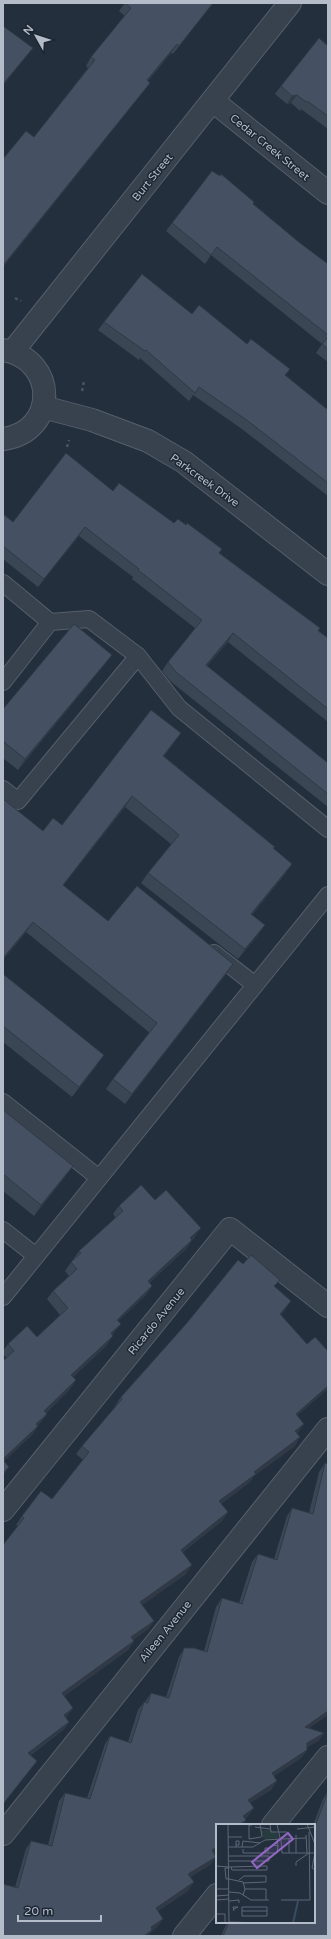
<svg xmlns="http://www.w3.org/2000/svg" width="331" height="1939" viewBox="0 0 331 1939" font-family="'Varela Round',sans-serif">
<style>
.lines{fill:none;stroke-linecap:round;stroke-linejoin:round}
.lane-casing{stroke:#565f6c;stroke-width:18}
.street-casing{stroke:#565f6c;stroke-width:24}
.path{stroke:#44595c;stroke-width:2.5;stroke-dasharray:3 3;stroke-linecap:butt}
.lane{stroke:#38414e;stroke-width:16}
.street{stroke:#38414e;stroke-width:22}
.wall{fill:#3b4654}
.shaded-wall{fill:#303945}
.building{fill:#455162;stroke:#303945}
.labels{text-anchor:middle;stroke-width:3;stroke-linejoin:round;paint-order:stroke}
.street-label{font-size:11px;fill:#b4bcc9;stroke:#1d2633}
.inset-river{fill:none;stroke:#394c67;stroke-width:2}
.inset-road{fill:none;stroke:#5e6776;stroke-width:1}
.view{fill:#9266c3;fill-opacity:0.15;stroke:#9266c3;stroke-width:2}
.inset-edge{fill:none;stroke:#b4bcc9;stroke-width:2}
</style>
<rect width="100%" height="100%" fill="#242f3e"/>
<g class="lines">
<defs>
<g id="lane">
<path d="M3,583L50,622L89,619L138,656L18,801L3,789"/>
<path d="M138,656L179,708L328,829"/>
<path d="M3,682L50,622"/>
<path d="M214,953L255,985"/>
<path d="M3,1102L99,1178"/>
<path d="M3,1230L36,1256"/>
<path d="M3,1297L328,895"/>
</g>
<g id="street">
<path d="M213,101L328,193"/>
<path d="M3,350C58,359 58,432 3,439"/>
<path d="M13,351L290,3"/>
<path d="M43,407L92,420L148,441L184,462L328,574"/>
<path d="M3,1510L230,1229L328,1306"/>
<path d="M273,1825L328,1757"/>
<path d="M3,1834L328,1429"/>
<path d="M184,1936L217,1895"/>
</g>
</defs>
<use href="#lane" class="lane-casing"/>
<use href="#street" class="street-casing"/>
<g class="path">
<path d="M15,298L21,301"/>
<path d="M82,391L84,381"/>
<path d="M67,447L69,440"/>
</g>
<use href="#lane" class="lane"/>
<use href="#street" class="street"/>
</g>
<g class="wall">
<path d="M125,3H213L173,54L171,53L148,81L144,91L3,267V159L34,137L88,68L86,66L91,57L125,16L119,11Z"/>
<path d="M328,46V129L301,109L300,111L291,103L287,104L275,94L281,86Z"/>
<path d="M253,204L300,243L328,264V362L316,353L322,344L211,255L205,264L166,231L172,223Z"/>
<path d="M192,314L247,344L290,369L285,376L328,410V496L242,429L193,395L189,401L140,358L139,360L98,330L104,322Z"/>
<path d="M113,491L174,523L219,553L328,638V722L228,642L207,666L328,763V807L170,681L162,671L168,662L195,628L132,579L133,577L79,536L38,587L3,559V514L13,522Z"/>
<path d="M112,655L104,665L18,770L3,758V709Z"/>
<path d="M174,743L164,756L292,864L285,874L252,915L258,935L238,959L141,883L148,873L171,844L125,807L63,885L108,921L233,964L226,974L125,1104L106,1089L113,1079L150,1033L26,932L3,960V799L43,831L62,825Z"/>
<path d="M3,974L97,1065L72,1097L3,1042Z"/>
<path d="M3,1110L65,1177L34,1216L3,1191Z"/>
<path d="M155,1200L195,1237L192,1240L186,1249L149,1283L152,1286L146,1295L118,1321L114,1333L112,1335L107,1345L73,1377L76,1380L70,1389L46,1413L47,1414L41,1422L37,1426H38L32,1435L4,1461L3,1476L7,1358L3,1354V1351L8,1344L37,1337L60,1315L47,1299L53,1291L69,1276L65,1271L79,1251L116,1218L113,1214L119,1206Z"/>
<path d="M243,1264L275,1287L291,1301L281,1315L297,1416L298,1433H297L295,1446L254,1476L250,1482L221,1504L228,1512L222,1521L183,1552L186,1574L142,1605L154,1621L148,1629L133,1640L134,1641L128,1650L64,1696L73,1708L67,1716L66,1718L69,1722L63,1730L31,1755V1769L18,1526L16,1525L22,1516L52,1499L83,1460L76,1454L82,1446L116,1406H115L121,1397Z"/>
<path d="M325,1463L328,1464V1715L309,1728L324,1733L318,1741L307,1747V1750L301,1758L274,1776L277,1781L271,1790L250,1803L248,1816L245,1818L246,1820L243,1825H217V1851L214,1854L210,1865L190,1877L188,1891L158,1911L163,1919L157,1927L152,1931L148,1936H3L15,1887L26,1849L31,1841L48,1845L59,1801L65,1793L87,1798L105,1744L110,1736L128,1742L138,1710L144,1702H145L151,1693L166,1697L179,1657L184,1648L204,1651L216,1607L222,1598L239,1603L252,1562L258,1554L274,1559L287,1516L292,1508L309,1513L319,1472Z"/>
<path d="M328,1791V1936H221L227,1922H314V1825H313L323,1799Z"/>
</g>
<g class="shaded-wall">
<path d="M177,44L171,53L141,89L147,80Z"/>
<path d="M33,48L27,56L3,86V84Z"/>
<path d="M150,83L144,91L3,267L5,263Z"/>
<path d="M297,95L291,103L287,104L292,96Z"/>
<path d="M85,527L79,536L38,587L44,579Z"/>
<path d="M233,633L228,642L200,674L206,665Z"/>
<path d="M112,655L104,665L18,770L25,759Z"/>
<path d="M181,733L174,743L156,766L163,756Z"/>
<path d="M132,796L125,807L56,895L63,885Z"/>
<path d="M292,864L285,874L244,925L251,914Z"/>
<path d="M33,922L26,932L3,960V958Z"/>
<path d="M265,925L258,935L238,959L245,949Z"/>
<path d="M233,964L226,974L125,1104L132,1094Z"/>
<path d="M104,1055L97,1065L72,1097L79,1087Z"/>
<path d="M73,1166L65,1177L34,1216L41,1205Z"/>
<path d="M201,1228L195,1237L184,1247L190,1238Z"/>
<path d="M192,1240L186,1249L142,1290L148,1281Z"/>
<path d="M152,1286L146,1295L111,1328L117,1320Z"/>
<path d="M291,1301L285,1310L274,1322L280,1314Z"/>
<path d="M121,1324L114,1333L104,1341L111,1333Z"/>
<path d="M113,1336L107,1345L65,1384L71,1375Z"/>
<path d="M76,1380L70,1389L38,1420L44,1411Z"/>
<path d="M328,1386V1389L290,1422L296,1414Z"/>
<path d="M47,1414L41,1422L30,1433L36,1424Z"/>
<path d="M304,1424L298,1433L289,1439L295,1431Z"/>
<path d="M38,1426L32,1435L3,1462V1459Z"/>
<path d="M300,1437L295,1446L254,1476L250,1482L213,1510L219,1501L254,1472Z"/>
<path d="M9,1467L3,1476V1473Z"/>
<path d="M228,1512L222,1521L176,1558L181,1550Z"/>
<path d="M192,1565L186,1574L134,1611L140,1602Z"/>
<path d="M154,1621L148,1629L125,1646L131,1637Z"/>
<path d="M134,1641L128,1650L56,1701L62,1693Z"/>
<path d="M73,1708L67,1716L58,1724L64,1715Z"/>
<path d="M328,1711V1715L299,1735L305,1727Z"/>
<path d="M69,1722L63,1730L22,1761L28,1753Z"/>
<path d="M324,1733L318,1741L301,1751L307,1743Z"/>
<path d="M307,1750L301,1758L266,1781L272,1773Z"/>
<path d="M37,1761L31,1769L3,1805V1804Z"/>
<path d="M277,1781L271,1790L242,1808L248,1800Z"/>
<path d="M254,1808L248,1816L237,1824L243,1816Z"/>
<path d="M246,1820L243,1825H239Z"/>
<path d="M217,1847V1851L215,1853L206,1859L212,1850Z"/>
<path d="M216,1857L210,1865L182,1882L188,1874Z"/>
<path d="M194,1882L188,1891L150,1916L156,1908Z"/>
<path d="M163,1919L157,1927L152,1931L148,1936H144L151,1927Z"/>
</g>
<g class="building">
<path d="M125,3H213L179,46L177,44L147,80L150,83L5,263L3,262V159L26,131L34,137L95,60L91,57L131,8Z"/>
<path d="M3,26L33,48L3,84Z"/>
<path d="M319,38L328,46V116L307,101L306,102L297,95L292,96L281,86Z"/>
<path d="M212,171L220,176L221,174L254,202L253,204L300,243L328,264V335L217,247L211,255L172,223Z"/>
<path d="M142,274L192,314L199,305L247,344L251,339L290,369L285,375L328,410V483L248,421L199,387L195,393L146,350L145,351L104,322Z"/>
<path d="M328,337V349L322,344Z"/>
<path d="M66,453L113,491L119,483L174,523L178,519L186,525L187,523L222,549L219,553L320,628L318,631L328,638V709L233,633L206,665L328,763V794L176,672L168,662L202,620L138,570L139,569L85,527L44,579L3,546V514L13,522Z"/>
<path d="M74,624L112,655L25,759L3,741V709Z"/>
<path d="M151,710L181,733L163,756L275,847L273,848L292,864L251,914L265,925L245,949L148,873L179,835L132,796L63,885L108,921L137,886L233,964L132,1094L113,1079L157,1023L33,922L3,958V799L43,831L53,818L62,825Z"/>
<path d="M3,974L104,1055L79,1087L3,1026Z"/>
<path d="M3,1110L73,1166L41,1205L3,1174Z"/>
<path d="M141,1185L155,1200L166,1190L201,1228L190,1238L192,1240L148,1281L152,1286L117,1320L121,1324L111,1333L113,1336L71,1375L76,1380L44,1411L47,1414L36,1424L38,1426L3,1459V1361L14,1351L8,1344L27,1326L37,1337L68,1308L53,1291L77,1269L71,1262L81,1253L79,1251L123,1211L119,1206Z"/>
<path d="M251,1255L280,1280L274,1286L291,1301L280,1314L307,1344L315,1337L328,1351V1386L296,1414L304,1424L295,1431L300,1437L254,1472L256,1474L219,1501L228,1512L181,1550L192,1565L140,1602L154,1621L131,1637L134,1641L62,1693L73,1708L64,1715L69,1722L28,1753L37,1761L3,1804V1545L24,1518L22,1516L41,1491L52,1499L89,1452L82,1446L122,1399L121,1397L186,1324L238,1260L243,1264Z"/>
<path d="M3,1460L9,1467L3,1473Z"/>
<path d="M325,1463L328,1464V1711L305,1727L324,1733L307,1743V1750L272,1773L277,1781L248,1800L254,1808L243,1816L246,1820L239,1825H217V1847L212,1850L216,1857L188,1874L194,1882L156,1908L163,1919L151,1927L152,1930L144,1936H3V1884L18,1888L31,1841L52,1846L65,1793L90,1799L110,1736L131,1743L144,1702L148,1703L151,1693L169,1698L184,1648H194L207,1652L222,1598L242,1604L258,1554L277,1560L292,1508L313,1514Z"/>
<path d="M328,1792V1936H223L229,1922H314V1829Z"/>
</g>
<g class="labels">
<g class="street-label">
<text transform="translate(270 147) rotate(39)" y="4">Cedar Creek Street</text>
<text transform="translate(152 177) rotate(-51)" y="4">Burt Street</text>
<text transform="translate(205 480) rotate(36)" y="4">Parkcreek Drive</text>
<text transform="translate(156 1321) rotate(-51)" y="4">Ricardo Avenue</text>
<text transform="translate(165 1631) rotate(-51)" y="4">Aileen Avenue</text>
</g>
</g>
<g transform="translate(216 1824)">
<rect width="99" height="99" fill="#242f3e"/>
<path d="M44,6H54L61,9L63,14L48,15Z" fill="#263c3f"/>
<path class="inset-river" d="M77,99L82,77"/>
<path class="inset-road" d="M12,0L13,99M44,0L46,13M54,0L55,8H71M61,0L64,14M91,0L99,20M36,1H33V15L45,13M39,3L54,5M81,5L99,3M80,11V29M90,11L91,29M12,13H26M66,15L90,14M73,15V29M65,16L66,29H99M61,19L57,21L62,22L61,15M13,23H37L49,16L64,15M20,23V17H23V21H20M26,23L27,17L44,19M27,25V29H61L62,22M49,29V24H52V29M99,29L96,44L99,46M13,32H53V37H13M0,42L12,43M80,42V38L93,29M13,43L51,42V46H16L15,43M13,44H9L10,55H13M13,55L27,58L29,65L27,71M23,56L28,52H50V58L27,59M0,65H13M29,65H50V76M13,68L24,69L35,76H53M0,72L13,71M0,76L13,75M65,76H94L93,8M13,77L23,76V79M26,83H51V92H26ZM18,85L22,83H17L18,87M26,87H51M0,90H9V99M13,98L50,99"/>
<path class="view" d="M72,9L77,15L41,44L36,38Z"/>
<rect width="99" height="99" class="inset-edge"/>
</g>
<rect width="331" height="1939" fill="none" stroke="#b4bcc9" stroke-width="8"/>
<g transform="translate(36 36) rotate(309)" stroke="#1d2633" stroke-width="3" paint-order="stroke">
<path d="M0-3L7 15L0 10L-7 15Z" fill="#b4bcc9"/>
<text y="-6" font-size="11" font-weight="bold" text-anchor="middle" fill="#b4bcc9">N</text>
</g>
<path d="M18 1915v6h83v-6" fill="none" stroke="#b4bcc9" stroke-width="2"/>
<text x="24" y="1915" font-size="12" fill="#b4bcc9" stroke="#1d2633" stroke-width="3" paint-order="stroke">20 m</text>
</svg>
